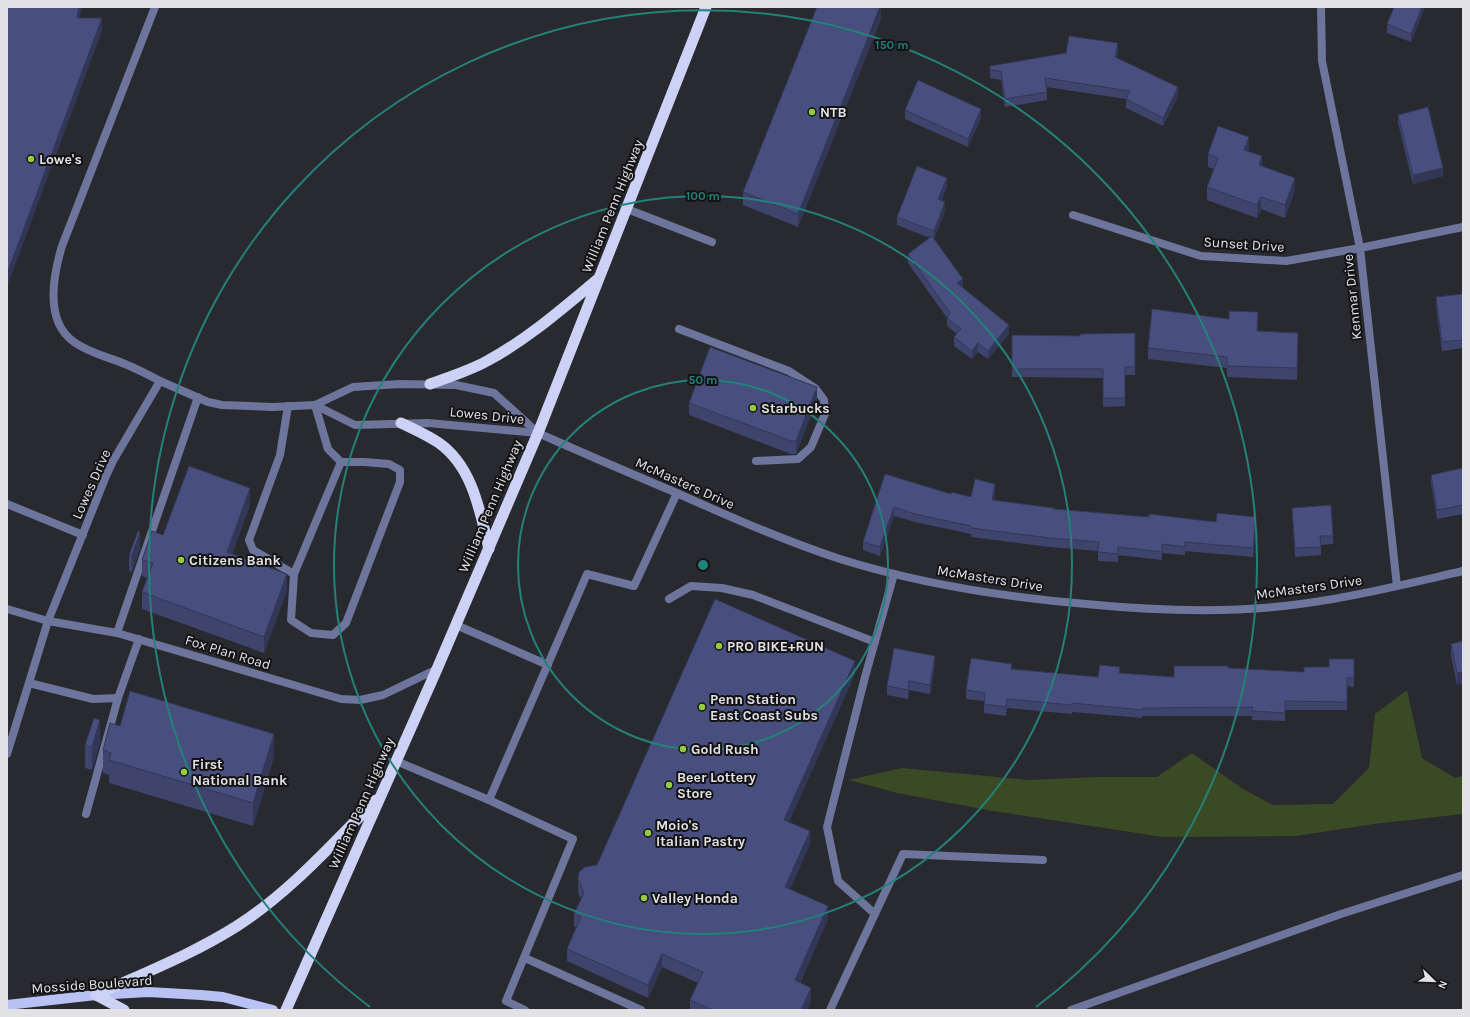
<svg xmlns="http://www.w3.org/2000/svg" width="1470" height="1017" viewBox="0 0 1470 1017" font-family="Karla,sans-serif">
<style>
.green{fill:#394a25}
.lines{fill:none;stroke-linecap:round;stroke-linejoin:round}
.service{stroke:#6e759d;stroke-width:8}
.minor{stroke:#6e759d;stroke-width:8}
.primary{stroke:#b9c2f4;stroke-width:10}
.trunk{stroke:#ccd2f6;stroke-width:11}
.wall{fill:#3e446c}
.shaded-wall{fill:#323758}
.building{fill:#484f7e;stroke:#323758}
.ring{fill:none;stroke:#24817a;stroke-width:2}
.poi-dot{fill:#93cd3e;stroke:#131315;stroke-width:1.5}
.labels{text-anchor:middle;stroke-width:4;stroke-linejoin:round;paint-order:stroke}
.poi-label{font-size:14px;font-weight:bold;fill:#e2e2e5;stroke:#131315;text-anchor:start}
.street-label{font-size:14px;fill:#e2e2e5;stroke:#131315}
.centre{fill:#24817a;stroke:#131315;stroke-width:2}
.ring-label{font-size:12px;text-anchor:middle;font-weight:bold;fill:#24817a;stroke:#131315;stroke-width:4;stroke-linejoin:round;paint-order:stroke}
</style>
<rect width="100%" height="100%" fill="#292a2f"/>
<path class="green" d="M1407,690L1422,758L1455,778L1463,776V814L1374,824L1296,836L1163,837L993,811L897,793L849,780L902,768L1029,780L1097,777H1157L1192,753L1243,789L1273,805L1333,804L1369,768L1375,714Z"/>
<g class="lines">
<g class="service">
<path d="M155,7L62,246C53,276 44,321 74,342C89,353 108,357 125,364C137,369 149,375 160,381"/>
<path d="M627,209L712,242"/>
<path d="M679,329L789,371L815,388L824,400L825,414L811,447L798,459L756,461"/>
<path d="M315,405L355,425L428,423L538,433"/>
<path d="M315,405L328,449L341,462"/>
<path d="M288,406L280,455L249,540L253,550L294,574"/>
<path d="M341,462H364L389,464L400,470V482L346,623L333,635L311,633L291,620L294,574Z"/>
<path d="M7,504L83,535"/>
<path d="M669,599L691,586L722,588L753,595L875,642"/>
<path d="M7,609L48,621L117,633L341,699L360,700L383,695L437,669"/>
<path d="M456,625L548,665"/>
<path d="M117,633L198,397"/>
<path d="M29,683L93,699L118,698"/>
<path d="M7,754L48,621L106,476L113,461L160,381L208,402L222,405L273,407L315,405L353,387L400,384L456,385L494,393L538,433"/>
<path d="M396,761L489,800L573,839L506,1001L525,1010"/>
<path d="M489,800L587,574L634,586L677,493"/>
<path d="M86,814L118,698L139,639"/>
<path d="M875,914L838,881L827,827L865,677L894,574"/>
<path d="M525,958L641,1010"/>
<path d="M830,1010L903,854L1043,860"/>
<path d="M1071,1010L1341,914L1463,875"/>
</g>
<g class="minor">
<path d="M1321,7L1322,61L1360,248L1397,586"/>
<path d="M1073,215L1201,256L1286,261L1360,248L1463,227"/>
<path d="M538,433C585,454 632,474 679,494C732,518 785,541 840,559C920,584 1003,597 1086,604C1148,610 1212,613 1274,607C1338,601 1401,585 1463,571"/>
</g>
<path class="primary" d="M7,1005L96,995L148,992L201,995L223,997L273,1010"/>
<g class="trunk">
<path d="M430,384C449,377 469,371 487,361C528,339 563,308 598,279"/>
<path d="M401,423C414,429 427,435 439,443C473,467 480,512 489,549"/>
<path d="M96,995C144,973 193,954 237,926C290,892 332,844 376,800"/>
<path d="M96,995L124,1010"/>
<path d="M286,1010L437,669L538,433L706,7"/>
</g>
</g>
<g class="wall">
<path d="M1425,7L1411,42L1387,33V24Z"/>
<path d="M881,19L798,227L743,205V192Z"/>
<path d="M1118,52L1117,58L1178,96L1163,126L1126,108V99L1046,87L1047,92V100L1005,107L1001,80L990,78V66Z"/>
<path d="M905,110L981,118L968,147L905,119Z"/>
<path d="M1398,115L1443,176L1413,184L1398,123Z"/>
<path d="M1249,150L1248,151L1262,166L1295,190L1285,218L1261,209L1257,218L1207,200V187L1214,169L1208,167V154Z"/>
<path d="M947,187L941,200L945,211L934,239L963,288L1009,334L988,359L978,352L972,359L954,346V337L957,334L947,326V318L908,263V254L930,238L897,225V217Z"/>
<path d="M1463,294V348L1442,351L1436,306V297Z"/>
<path d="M1258,331L1298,344L1297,380L1227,377V368L1148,359V348Z"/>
<path d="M1135,333V375H1125V406L1103,407V378L1012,377V335L1080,336Z"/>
<path d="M817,400L796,454H791L689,415V403Z"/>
<path d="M1463,468V514L1437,519L1431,483V475Z"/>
<path d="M885,474L951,494L971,497L995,492L994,500L1054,509L1149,517L1216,522L1256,525L1253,557L1185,551V555L1162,553V560L1118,555V562L1098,561V551L1050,547L971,537V534L915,522L894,516L880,556L863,550V542Z"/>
<path d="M250,505L232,554L287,590L264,653L142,609V592L147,578L142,576V560L163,535Z"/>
<path d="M1292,508L1333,536V544L1321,545V555L1295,557Z"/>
<path d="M140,549L132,572L129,571V555Z"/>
<path d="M1463,641V683L1457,685L1451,655V644Z"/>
<path d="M1354,659V687L1347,686V710H1285V721L1252,720V716H1142V718L1072,712V714L1007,708L1006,716L984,713V701L966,699V690L1012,669L1098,677L1120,673L1174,677L1228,668L1304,672L1329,667Z"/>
<path d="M935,664L930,694L909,690L908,699L887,695V686Z"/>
<path d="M855,674L789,822L810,844L790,889L828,919L800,983L811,1001L807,1010H690V1000L698,983L662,967L648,998L567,961V949L576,927L574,926V914L581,899L578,893V880L597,865Z"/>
<path d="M120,726L274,757L253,826L109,783V775L103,773V750Z"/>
<path d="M100,743L92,770L85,768V745Z"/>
</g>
<g class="shaded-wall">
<path d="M79,7H82L77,31V18Z"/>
<path d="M881,7V19L798,227V214Z"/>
<path d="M1422,7H1425L1411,42V34Z"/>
<path d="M102,18V31L7,287V274Z"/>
<path d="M1118,43V52L1115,66V57Z"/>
<path d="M1178,87V96L1163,126V118Z"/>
<path d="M981,109V118L968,147V139Z"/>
<path d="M1249,137V150L1244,163V150Z"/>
<path d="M1262,156V169L1259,165Z"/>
<path d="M1443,168V176L1413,184V175Z"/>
<path d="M947,178V187L938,208V199Z"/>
<path d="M1295,178V190L1285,218V205Z"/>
<path d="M1261,197V209L1257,218V205Z"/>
<path d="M945,202V211L934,240V231Z"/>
<path d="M963,279V288L957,292V283Z"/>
<path d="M1009,325V334L988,359V351Z"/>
<path d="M1298,333V344L1297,380V368Z"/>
<path d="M978,343V352L972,359V351Z"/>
<path d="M817,387V400L796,454V441Z"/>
<path d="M995,484V492L992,509V500Z"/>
<path d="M250,488V505L227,568V552Z"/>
<path d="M894,507V516L880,556V547Z"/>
<path d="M1256,517V525L1253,557V548Z"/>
<path d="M140,532V549L132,572V556Z"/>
<path d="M287,574V590L264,653V637Z"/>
<path d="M935,656V664L930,694V685Z"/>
<path d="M855,661V674L784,833V820Z"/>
<path d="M1463,672V683L1457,685V673Z"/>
<path d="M909,681V690L908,699V690Z"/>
<path d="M1007,699V708L1006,716V707Z"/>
<path d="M100,720V743L92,770V747Z"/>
<path d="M274,734V757L253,826V803Z"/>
<path d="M810,831V844L785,900V887Z"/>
<path d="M828,906V919L795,993V980Z"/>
<path d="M662,954V967L648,998V985Z"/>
<path d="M811,988V1001L807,1010H801Z"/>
</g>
<g class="building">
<path d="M7,7H79L77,18H102L7,274Z"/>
<path d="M817,7H880L798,214L743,192Z"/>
<path d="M1394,7H1422L1411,34L1387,24Z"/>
<path d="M1069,36L1118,43L1115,57L1178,87L1163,118L1126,99L1130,91L1045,78L1047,92L1005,99L1001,71L990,70V66L1066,53Z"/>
<path d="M918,80L981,109L968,139L905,110Z"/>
<path d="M1428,107L1443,168L1413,175L1398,115Z"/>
<path d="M1218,126L1249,137L1244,150L1262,156L1259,165L1295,178L1285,205L1261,197L1257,205L1207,187L1218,158L1208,154Z"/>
<path d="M917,166L947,178L938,199L945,202L934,231L897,217Z"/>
<path d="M932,236L963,279L957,283L1009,325L988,351L978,343L972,351L954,337L961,329L947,318L950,313L908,254Z"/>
<path d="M1463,294V340L1442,342L1436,297Z"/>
<path d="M1152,309L1229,319V311L1258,312L1257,331L1298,333L1297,368L1227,366V357L1148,348Z"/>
<path d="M1135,333V367H1125V398H1103V369H1012V335L1080,336V334Z"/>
<path d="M710,347L817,387L796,441H791L689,403Z"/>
<path d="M189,466L250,488L227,552L287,574L264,637L142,592L153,563L142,560L152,531L163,535Z"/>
<path d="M1463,468V505L1437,510L1431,475Z"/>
<path d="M885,474L951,494V492L971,497L975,479L995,484L992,500L1054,508V509L1149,517V514L1216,522L1217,513L1256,517L1253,548L1185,542V547L1162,544V552L1118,547V554L1098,552L1099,542L1050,538L971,528V526L915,514L894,507L880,547L863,542Z"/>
<path d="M1331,505L1333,536H1320L1321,547L1295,548L1292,508Z"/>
<path d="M138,531L140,532L132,556L129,555Z"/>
<path d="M715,599L855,661L784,820L810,831L785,887L828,906L795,980L811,988L801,1010H713L690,1000L703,972L662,954L648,985L567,949L581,917L574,914L584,893L578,880L579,872L585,867L597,865Z"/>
<path d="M1463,641V672L1457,673L1451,644Z"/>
<path d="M894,648L935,656L930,685L909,681L908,690L887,686Z"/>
<path d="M971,658L1012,664L1011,669L1098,677L1100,665L1120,667L1119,673L1174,677V666H1228V668L1304,672V667H1329V659H1354V678H1347V702L1285,701V713L1252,711L1253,707L1142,708V710L1072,703V705L1007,699L1006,707L984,704L985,693L966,690Z"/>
<path d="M130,691L274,734L253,803L109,760L111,753L103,750L110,723L120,726Z"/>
<path d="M94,718L100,720L92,747L85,745Z"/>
</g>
<g class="ring">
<circle cx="703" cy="565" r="185"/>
<circle cx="703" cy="565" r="369"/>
<path d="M370 1007A554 554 0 1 1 1036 1007"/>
</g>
<g class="poi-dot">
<circle cx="812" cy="112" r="4"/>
<circle cx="31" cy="159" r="4"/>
<circle cx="753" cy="408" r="4"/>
<circle cx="181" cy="560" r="4"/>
<circle cx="719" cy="646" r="4"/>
<circle cx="702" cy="707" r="4"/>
<circle cx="683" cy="749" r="4"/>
<circle cx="184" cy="772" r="4"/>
<circle cx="669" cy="785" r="4"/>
<circle cx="648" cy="833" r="4"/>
<circle cx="644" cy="898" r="4"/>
</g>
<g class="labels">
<g class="poi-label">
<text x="820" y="117">NTB</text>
<text x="39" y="164">Lowe's</text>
<text x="761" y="413">Starbucks</text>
<text x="189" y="565">Citizens Bank</text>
<text x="727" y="651">PRO BIKE+RUN</text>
<text x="710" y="704">Penn Station<tspan x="710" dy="16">East Coast Subs</tspan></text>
<text x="691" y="754">Gold Rush</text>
<text x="192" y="769">First<tspan x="192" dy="16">National Bank</tspan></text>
<text x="677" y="782">Beer Lottery<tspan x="677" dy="16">Store</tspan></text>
<text x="656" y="830">Moio's<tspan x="656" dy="16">Italian Pastry</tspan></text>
<text x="652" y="903">Valley Honda</text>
</g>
<g class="street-label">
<text transform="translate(612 206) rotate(-68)" y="5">William Penn Highway</text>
<text transform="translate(1244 244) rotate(4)" y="5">Sunset Drive</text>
<text transform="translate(1352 297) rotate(-96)" y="5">Kenmar Drive</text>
<text transform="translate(487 415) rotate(6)" y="5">Lowes Drive</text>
<text transform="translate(685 483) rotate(24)" y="5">McMasters Drive</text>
<text transform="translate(91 484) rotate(-66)" y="5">Lowes Drive</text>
<text transform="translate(490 506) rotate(-67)" y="5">William Penn Highway</text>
<text transform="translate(990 578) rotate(9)" y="5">McMasters Drive</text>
<text transform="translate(1309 587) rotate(-8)" y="5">McMasters Drive</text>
<text transform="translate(228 652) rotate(17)" y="5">Fox Plan Road</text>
<text transform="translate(361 803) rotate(-66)" y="5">William Penn Highway</text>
<text transform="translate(92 984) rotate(-4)" y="5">Mosside Boulevard</text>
</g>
</g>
<circle cx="703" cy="565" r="6" class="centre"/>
<g class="ring-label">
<text x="892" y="49">150 m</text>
<text x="703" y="200">100 m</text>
<text x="703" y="384">50 m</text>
</g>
<rect width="1470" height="1017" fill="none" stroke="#e2e2e5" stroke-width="16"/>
<g transform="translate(1434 981) rotate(113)" stroke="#131315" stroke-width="3" paint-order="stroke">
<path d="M0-3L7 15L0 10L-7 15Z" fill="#e2e2e5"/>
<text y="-6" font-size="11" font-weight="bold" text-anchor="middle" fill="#e2e2e5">N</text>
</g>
</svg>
